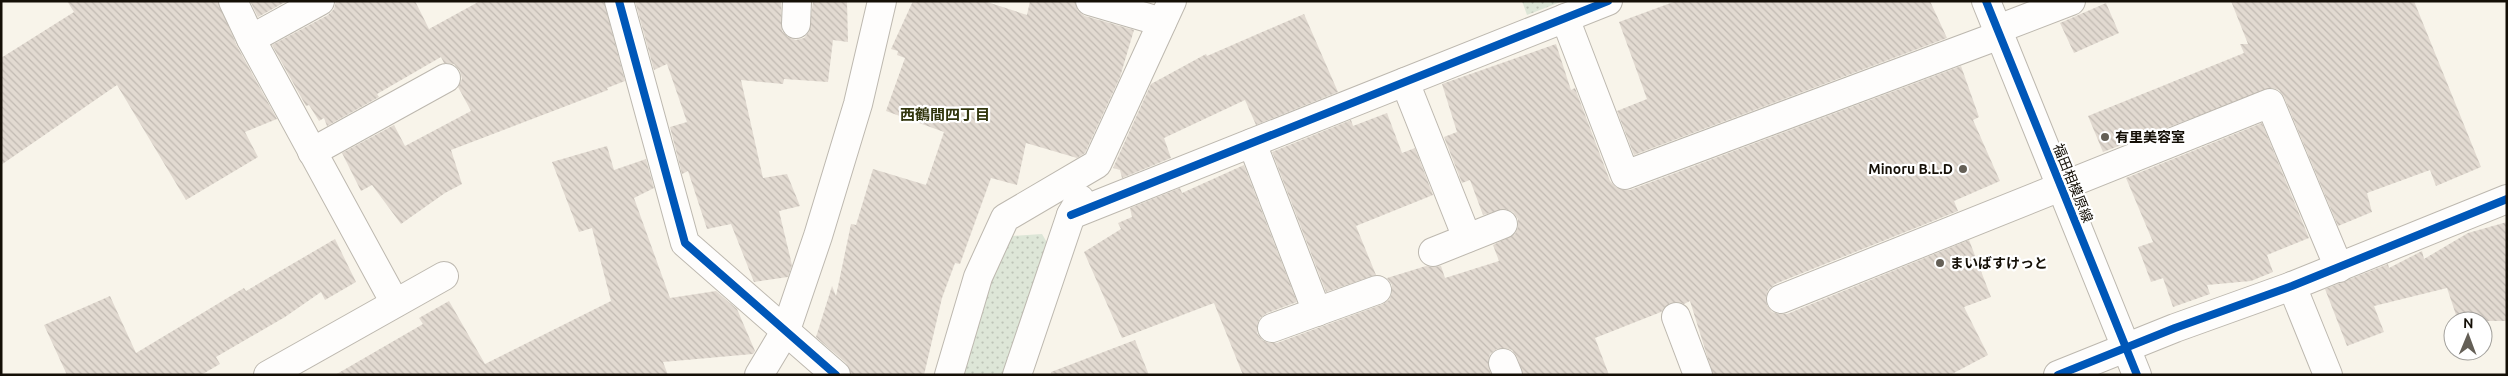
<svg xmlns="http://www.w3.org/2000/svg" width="2508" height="376" viewBox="0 0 2508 376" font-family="Ubuntu,'Noto Sans JP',sans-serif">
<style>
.park{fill:url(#park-dots)}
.building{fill:url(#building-back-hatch)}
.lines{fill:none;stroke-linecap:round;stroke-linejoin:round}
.minor-casing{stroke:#bdb8af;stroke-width:30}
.minor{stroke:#fefdfc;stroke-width:28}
.cycleway-casing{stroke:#fff;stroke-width:11}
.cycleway{stroke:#0057b8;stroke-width:8}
.poi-dot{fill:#645f56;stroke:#fff;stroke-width:2}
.labels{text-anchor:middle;stroke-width:4.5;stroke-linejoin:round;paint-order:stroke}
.poi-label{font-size:14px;font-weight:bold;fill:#140f06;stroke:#fff;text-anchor:start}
.street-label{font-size:14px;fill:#140f06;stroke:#fff}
.neighbourhood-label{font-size:15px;font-weight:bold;fill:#32360d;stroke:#fff}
</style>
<defs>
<pattern id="park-dots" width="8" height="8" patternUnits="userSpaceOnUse" patternTransform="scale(1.25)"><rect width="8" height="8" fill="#dde6d7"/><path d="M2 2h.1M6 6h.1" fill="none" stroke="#bdc4b7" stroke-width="1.8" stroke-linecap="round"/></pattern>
<pattern id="building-back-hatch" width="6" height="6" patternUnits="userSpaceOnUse" patternTransform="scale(1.25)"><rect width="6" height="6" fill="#e2dad1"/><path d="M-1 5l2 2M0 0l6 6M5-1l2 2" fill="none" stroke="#c1bab2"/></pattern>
</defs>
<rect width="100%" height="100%" fill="#f8f4ea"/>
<g class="park">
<path d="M1522,1H1563L1527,15Z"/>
<path d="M1042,234L1049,246L1004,375H958L1006,242L1012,236Z"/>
</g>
<g class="building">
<path d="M67,1H218L237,46L277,119L245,132L258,157L186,200L117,85L1,165V58L74,12Z"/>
<path d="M250,1H287L258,17Z"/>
<path d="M336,1H415L429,29L480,1H604L625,81L607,88L608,90L451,150L462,184L445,193L401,224L372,185L361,191L342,153L394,125L405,146L471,111L458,87L462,79L460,71L454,64L444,63L441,57L377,94L379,97L327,126L324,118L319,121L309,105L306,106L272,45L328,15L334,9Z"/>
<path d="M635,1H781L782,31L788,37L796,40L804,38L809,32L813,1H847L848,42L833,40L828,82L784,79L783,84L741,80L763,178L787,174L800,206L779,211L792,265L788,277L754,282L731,224L707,229L688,171L682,174L670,127L687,122L667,64L654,70Z"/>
<path d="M913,1H984L1027,15L1030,1H1075L1078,11L1085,16L1134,30L1120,77L1085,153L1077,158L1026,143L1017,185L991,178L960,264L955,263L942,298L924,375H851L846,363L816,337L832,286L836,296L851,224L856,225L873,169L926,185L944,132L886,111L905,58L897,55L898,51L891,49Z"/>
<path d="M1676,1H1930L1947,38L1634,155L1617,111L1647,99L1619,22Z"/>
<path d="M2231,1H2414L2481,167L2436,186L2430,170L2367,193L2372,212L2338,226L2284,97L2279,90L2272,88L2103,152L2088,116L2244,53L2240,44H2248Z"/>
<path d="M2106,3L2119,33L2074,53L2060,23Z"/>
<path d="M1304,14L1338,92L1256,125L1245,100L1164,138L1171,158L1122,178L1120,170L1113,168L1151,84L1206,54L1207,56Z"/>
<path d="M1556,44L1571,90L1575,88L1610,181L1616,187L1623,190H1630L1961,66L1979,117L1973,120L2000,181L1954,201L1958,211L1775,284L1768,290L1766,297L1767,305L1772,312L1779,314H1787L1969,240L1991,297L1964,307L1988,355L1950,375H1713L1690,301L1684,304L1678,302L1670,303L1661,312L1595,338L1609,375H1523L1517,357L1512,350L1505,348L1497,349L1490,354L1488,361L1491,375H1243L1214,303L1122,338L1084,252L1121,229L1118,223L1132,217L1130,208L1180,188L1182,193L1244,165L1297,302L1267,313L1260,318L1257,325V333L1262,340L1269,343H1277L1383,304L1389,300L1392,293V285L1387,278L1426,266L1431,267L1441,266L1445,278L1499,261L1493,245L1515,234L1518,227V219L1513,212L1505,209L1483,215L1470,180L1462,183L1444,137L1457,132L1442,84Z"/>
<path d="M1387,113L1402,153L1415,148L1433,195L1356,226L1376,275L1326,292L1272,152L1351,120L1353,126Z"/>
<path d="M2262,123L2309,238L2267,255L2273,272L2251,281L2207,285L2210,294L2173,307L2163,278L2151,282L2138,247L2153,242L2126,178Z"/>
<path d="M607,146L614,170L646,159L654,188L634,198L670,298L716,291L737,309L755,351L753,354L663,362L668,375H335L423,324L419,318L449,301L485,364L611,301L592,228L579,232L552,162Z"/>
<path d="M2507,222V321H2458L2447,288L2374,306L2384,332L2347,346L2325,289L2388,264L2389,268L2422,251L2424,259L2468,233Z"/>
<path d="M335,239L356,282L325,300L321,292L285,317L216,357L220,364L201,375H67L44,325L110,296L136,353L244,288L246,291Z"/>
<path d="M1135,340L1149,375H1051V372Z"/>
</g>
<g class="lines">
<defs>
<g id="minor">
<path d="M233,1L251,39L395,303"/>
<path d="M619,1L685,243L836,375"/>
<path d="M1090,1L1162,22"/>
<path d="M1986,1L2137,375"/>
<path d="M1565,18L1625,175L2000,35"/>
<path d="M796,24L797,1"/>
<path d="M1998,29L2071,1"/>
<path d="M251,39L320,1"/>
<path d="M1405,82L1467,238"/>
<path d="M1252,143L1317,312"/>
<path d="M312,152L446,78"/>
<path d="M1071,215L1608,1"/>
<path d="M1433,252L1503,224"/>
<path d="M2292,286L2328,375"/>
<path d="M1781,299L2270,103L2339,268"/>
<path d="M1676,317L1698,375"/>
<path d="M1272,328L1377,290"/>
<path d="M1503,363L1508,375"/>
<path d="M268,375L444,276"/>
<path d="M759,375L786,330L818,236L858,104L882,1"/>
<path d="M949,375L978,277L1005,218L1097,164L1172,1"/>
<path d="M1017,375L1071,215L1080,199"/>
<path d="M2058,375L2175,328L2292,286L2507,199"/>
</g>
</defs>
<use href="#minor" class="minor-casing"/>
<use href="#minor" class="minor"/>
<defs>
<g id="cycleway">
<path d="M619,1L685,243L836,375"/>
<path d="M1986,1L2137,375"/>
<path d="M1071,215L1608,1"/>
<path d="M2058,375L2175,328L2292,286L2507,199"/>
</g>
</defs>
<use href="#cycleway" class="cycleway-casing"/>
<use href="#cycleway" class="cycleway"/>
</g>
<g class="poi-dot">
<circle cx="2105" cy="137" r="5"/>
<circle cx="1963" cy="169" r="5"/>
<circle cx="1940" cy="263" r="5"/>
</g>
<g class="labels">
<g class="poi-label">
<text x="2115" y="142">有里美容室</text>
<text x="1953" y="174" text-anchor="end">Minoru B.L.D</text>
<text x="1950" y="268">まいばすけっと</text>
</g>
<g class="street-label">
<text transform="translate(2073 183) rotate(68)" y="5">福田相模原線</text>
</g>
<g class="neighbourhood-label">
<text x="945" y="120">西鶴間四丁目</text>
</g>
</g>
<rect width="2508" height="376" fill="none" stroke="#140f06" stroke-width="5"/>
<g transform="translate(2468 336) rotate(1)"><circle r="24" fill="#ffffff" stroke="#a19f9b"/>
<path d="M0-4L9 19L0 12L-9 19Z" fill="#645f56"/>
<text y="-8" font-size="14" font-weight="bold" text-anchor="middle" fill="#140f06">N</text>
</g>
</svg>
